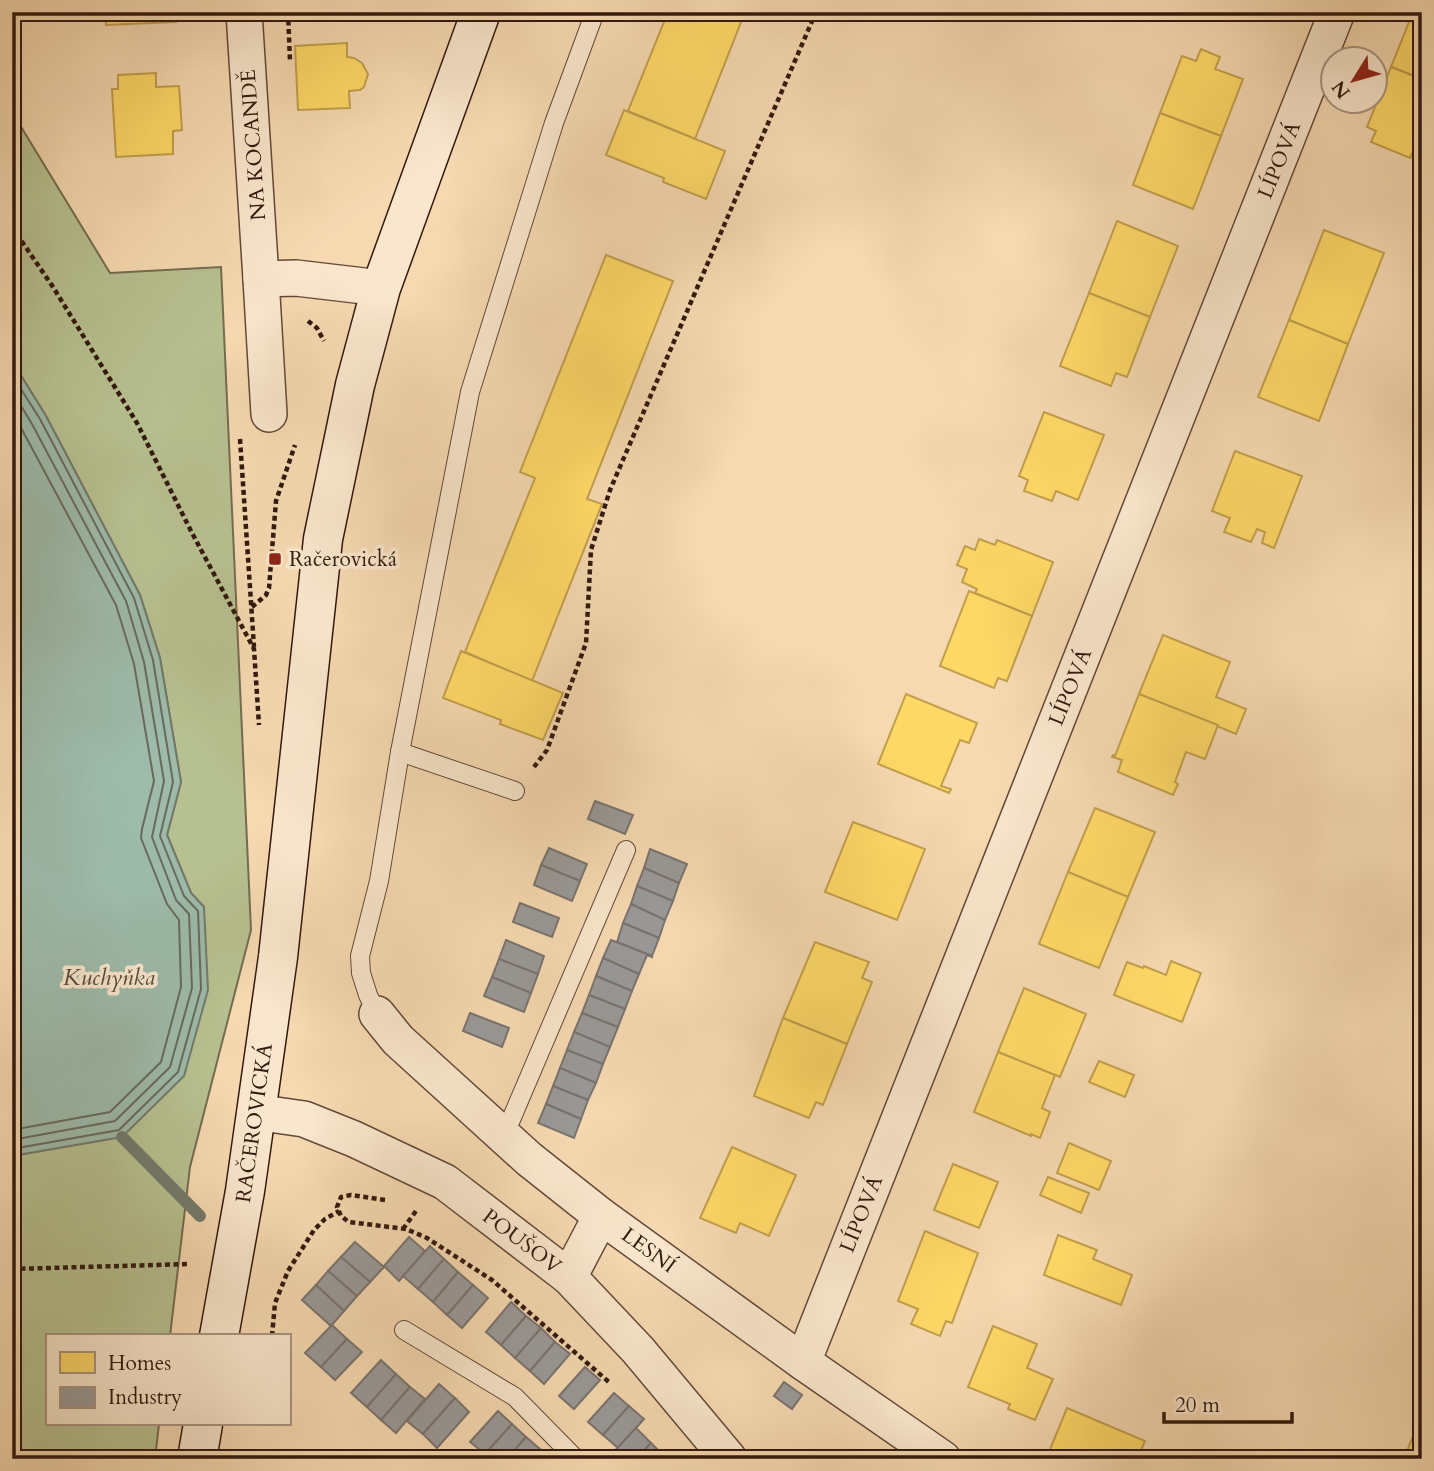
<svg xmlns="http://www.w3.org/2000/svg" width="1434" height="1471" viewBox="0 0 1434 1471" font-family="Cardo,serif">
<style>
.green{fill:#b7c090;stroke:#746c4f;stroke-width:2}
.water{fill:#9dbaaa;stroke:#727a6c;stroke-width:2}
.homes{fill:#ffd966;stroke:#c29f4c;stroke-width:2}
.industry{fill:#999;stroke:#7a736f;stroke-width:2}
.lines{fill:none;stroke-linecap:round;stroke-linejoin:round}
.shore{stroke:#686a5c;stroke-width:2}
.stream{stroke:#727a6c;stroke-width:12}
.lane-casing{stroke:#634937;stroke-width:20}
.street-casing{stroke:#634937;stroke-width:38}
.secondary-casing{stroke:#32190e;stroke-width:41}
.path{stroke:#32190e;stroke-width:4.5;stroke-dasharray:5 3.5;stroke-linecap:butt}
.lane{stroke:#f9e6cc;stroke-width:18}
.street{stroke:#f9e6cc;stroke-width:35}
.secondary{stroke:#f9e6cc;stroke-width:38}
.poi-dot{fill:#8f2418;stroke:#f9e6cc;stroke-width:2.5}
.labels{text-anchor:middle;stroke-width:7;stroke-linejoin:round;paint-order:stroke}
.street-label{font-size:21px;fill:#32190e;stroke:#f9e6cc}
.poi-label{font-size:21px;fill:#32190e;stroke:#f9e6cc;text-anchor:start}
.water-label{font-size:23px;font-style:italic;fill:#52493d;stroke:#f9e6cc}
</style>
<rect width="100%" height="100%" fill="#f6d9b1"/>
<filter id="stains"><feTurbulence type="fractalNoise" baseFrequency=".00286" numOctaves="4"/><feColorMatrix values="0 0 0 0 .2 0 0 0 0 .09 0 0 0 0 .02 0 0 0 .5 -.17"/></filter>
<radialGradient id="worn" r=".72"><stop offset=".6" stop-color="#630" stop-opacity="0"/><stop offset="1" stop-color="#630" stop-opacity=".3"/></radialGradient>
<path class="green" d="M12,112L110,273L221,267L251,930L190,1167L170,1336H47V1424H159L155,1459H12V1156L122,1136L204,907L191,893L167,835L181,782L160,658L140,595L46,416L12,361Z"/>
<path class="water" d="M12,361L46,416L140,595L160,658L181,782L167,835L191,893L204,907L208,990L184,1076L122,1137L12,1156Z"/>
<g class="homes">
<path d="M106,12H176V22L106,25Z"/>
<path d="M668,12H745L695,139L628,111Z"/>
<path d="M1413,12H1422V79L1391,67Z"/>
<path d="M347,43V57L354,58L362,63L368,74L364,87L360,90L349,91L350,108L298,110L295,46Z"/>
<path d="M1201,49L1220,57L1215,69L1243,79L1221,136L1160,113L1182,56L1196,61Z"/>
<path d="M1391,67L1422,79V150L1415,147L1410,158L1371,142L1376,131L1367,127Z"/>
<path d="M156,73V87L179,86L182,130L173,131V154L116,157L112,89H118V75Z"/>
<path d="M624,110L725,151L706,199L663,182L664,178L606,155Z"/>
<path d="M1160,113L1221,136L1193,209L1133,185Z"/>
<path d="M1117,221L1178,246L1150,317L1089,293Z"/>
<path d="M1324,230L1384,253L1348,344L1289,320Z"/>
<path d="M606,255L673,281L587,499L602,504L532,681L465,652L535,478L520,472Z"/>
<path d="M1089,293L1150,317L1127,377L1116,373L1111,386L1060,366Z"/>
<path d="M1289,320L1348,344L1319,421L1258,397Z"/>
<path d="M1044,412L1104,435L1078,500L1056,491L1052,501L1024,491L1028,480L1019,476Z"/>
<path d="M1235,451L1302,476L1274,548L1262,543L1265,532L1257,529L1251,542L1224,532L1230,518L1212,511Z"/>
<path d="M979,539L995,545L997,540L1053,562L1032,616L975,593L977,589L962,582L967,569L957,565L965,546L975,550Z"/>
<path d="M969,591L1032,616L1007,681L998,678L994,688L940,666Z"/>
<path d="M1163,635L1230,662L1216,697L1246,709L1236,734L1139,694Z"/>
<path d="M461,651L563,693L543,740L500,724L501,720L443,698Z"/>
<path d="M906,694L977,723L969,743L960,740L941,786L951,789L949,793L878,764Z"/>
<path d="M1139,694L1218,725L1205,759L1186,752L1175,782L1178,784L1173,795L1118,772L1122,760L1112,757L1113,755L1115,756Z"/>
<path d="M1095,808L1155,832L1128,897L1068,872Z"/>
<path d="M853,822L925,849L897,920L825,892Z"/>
<path d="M1068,872L1128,897L1099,968L1039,944Z"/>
<path d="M815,942L869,962L862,978L872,982L847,1044L783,1018Z"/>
<path d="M1171,961L1201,973L1182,1022L1114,995L1127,962L1143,968L1144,966L1166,975Z"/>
<path d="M1024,988L1086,1014L1060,1077L998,1052Z"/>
<path d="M783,1018L847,1044L823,1105L816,1102L809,1118L754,1096Z"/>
<path d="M998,1052L1055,1075L1042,1108L1050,1112L1040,1138L1031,1134V1136L974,1112Z"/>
<path d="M1099,1061L1134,1075L1125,1097L1089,1082Z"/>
<path d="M1069,1143L1111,1161L1099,1190L1057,1173Z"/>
<path d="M732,1147L796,1175L769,1236L740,1223L736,1233L700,1218Z"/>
<path d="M953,1164L998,1182L979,1228L934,1210Z"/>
<path d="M1048,1177L1089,1193L1081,1213L1040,1195Z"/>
<path d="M925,1231L978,1253L952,1323L946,1321L940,1336L911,1324L918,1309L898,1301Z"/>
<path d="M1058,1235L1097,1250L1093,1259L1132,1275L1121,1305L1044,1275Z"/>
<path d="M993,1326L1037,1344L1027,1368L1053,1379L1035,1420L1008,1409L1010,1404L968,1387Z"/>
<path d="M1067,1408L1145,1441L1137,1459H1046Z"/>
<path d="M1416,1428L1422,1430V1459H1404Z"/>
</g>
<g class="industry">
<path d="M595,801L633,815L625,834L588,819Z"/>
<path d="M549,848L587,864L580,881L541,865Z"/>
<path d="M650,849L687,864L679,883L644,868Z"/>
<path d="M541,865L580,881L572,901L534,885Z"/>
<path d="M644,868L679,883L673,901L637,886Z"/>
<path d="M637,886L673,901L665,920L631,904Z"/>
<path d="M520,903L559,918L552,937L513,922Z"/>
<path d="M631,904L665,920L659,938L623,923Z"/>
<path d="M623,923L659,938L652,956L617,942Z"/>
<path d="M506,940L544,956L538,974L499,959Z"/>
<path d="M611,940L652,956V957L647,955L639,974L603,958Z"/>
<path d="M603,958L639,974L632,991L596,976Z"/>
<path d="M499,959L538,974L531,993L492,977Z"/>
<path d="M596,976L632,991L625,1009L589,995Z"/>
<path d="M492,977L531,993L524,1012L484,996Z"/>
<path d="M589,995L625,1009L618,1027L582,1013Z"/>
<path d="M470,1013L509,1028L502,1047L463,1031Z"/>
<path d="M582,1013L618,1027L610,1047L574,1032Z"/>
<path d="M574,1032L610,1047L603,1064L567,1050Z"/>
<path d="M567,1050L603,1064L596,1083L560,1068Z"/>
<path d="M560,1068L596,1083L588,1100L553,1086Z"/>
<path d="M553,1086L588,1100L581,1119L546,1104Z"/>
<path d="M546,1104L581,1119L574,1138L538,1123Z"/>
<path d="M409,1237L425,1251L399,1281L384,1266Z"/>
<path d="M355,1242L384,1267L370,1282L341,1257Z"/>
<path d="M430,1246L444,1259L418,1289L403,1276Z"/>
<path d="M341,1257L370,1282L357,1296L328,1271Z"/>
<path d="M444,1259L458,1272L433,1302L418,1289Z"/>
<path d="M328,1271L357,1296L344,1311L316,1285Z"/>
<path d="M458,1272L473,1285L447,1315L433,1302Z"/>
<path d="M316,1285L344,1311L331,1326L302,1300Z"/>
<path d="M473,1285L488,1298L462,1328L447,1315Z"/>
<path d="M511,1302L526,1316L501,1345L486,1332Z"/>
<path d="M526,1316L541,1328L515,1358L501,1345Z"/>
<path d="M332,1325L347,1339L321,1367L305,1353Z"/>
<path d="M541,1328L555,1342L530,1371L515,1358Z"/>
<path d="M347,1339L362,1352L335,1380L321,1367Z"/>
<path d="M555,1342L570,1354L544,1384L530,1371Z"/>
<path d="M381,1360L396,1374L367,1407L351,1393Z"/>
<path d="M585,1367L600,1380L574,1409L559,1396Z"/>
<path d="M396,1374L410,1387L381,1420L367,1407Z"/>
<path d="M784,1382L802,1395L792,1409L774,1396Z"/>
<path d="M439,1384L455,1398L423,1434L407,1421Z"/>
<path d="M410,1387L425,1399L396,1433L381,1420Z"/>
<path d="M614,1393L629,1406L603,1435L588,1422Z"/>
<path d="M455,1398L469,1412L437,1448L423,1434Z"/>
<path d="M629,1406L644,1419L618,1448L603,1435Z"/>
<path d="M498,1411L512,1424L485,1454L470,1442Z"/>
<path d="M512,1424L526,1437L507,1459H491L485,1454Z"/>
<path d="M636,1428L651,1443L636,1459L608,1458Z"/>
<path d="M526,1437L541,1450L534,1459H507Z"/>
<path d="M651,1443L665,1457L663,1459H636Z"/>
<path d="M541,1450L551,1459H534Z"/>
</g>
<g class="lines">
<g class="shore">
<path d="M12,375L40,419L134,598L153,660L173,782L160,836L184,896L198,911L201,989L178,1072L119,1130L12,1149"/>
<path d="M12,391L32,424L126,601L144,662L164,781L152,837L176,900L189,914L192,988L170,1067L115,1121L12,1140"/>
<path d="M12,411L116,605L134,664L154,781L142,829L141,838L167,904L179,920L181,987L161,1062L110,1112L12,1130"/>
</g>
<path class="stream" d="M122,1137L200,1216"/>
<defs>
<g id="lane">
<path d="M400,752L515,791"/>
<path d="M377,1014L368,995L361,973L360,956L379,881L400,752L470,392L554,123L595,12"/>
<path d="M504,1136L626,850"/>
<path d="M404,1330L515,1397L576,1459"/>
</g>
<g id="street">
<path d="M244,12L261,279"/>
<path d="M269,414L261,279L296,278L381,288"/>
<path d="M377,1014L398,1040L529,1159L601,1216L803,1362L943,1459"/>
<path d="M255,1112L304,1119L354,1139L445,1182L569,1277L638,1350L729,1459"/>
<path d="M569,1277L601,1216"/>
<path d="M803,1362L1337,12"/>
</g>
<g id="secondary">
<path d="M219,1336L245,1191L278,957L323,539L355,385L381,288L481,12"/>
<path d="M197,1459L203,1424"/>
</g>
</defs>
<use href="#lane" class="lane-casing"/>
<use href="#street" class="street-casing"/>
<use href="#secondary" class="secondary-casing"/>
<g class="path">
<path d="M288,12L290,61"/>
<path d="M12,227L53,287L137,423L191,531L254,649L259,725"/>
<path d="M308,321L317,328L324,341"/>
<path d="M240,439L254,647"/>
<path d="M252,607L266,595L269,588L276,501L295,445"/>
<path d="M534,767L547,750L586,643L591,550L610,490L816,12"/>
<path d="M385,1200L351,1195L341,1197L337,1207L341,1216L349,1222L406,1229L427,1238L492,1280L610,1383"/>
<path d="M403,1229L416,1211"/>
<path d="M12,1269L190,1264"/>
<path d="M272,1336L275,1303L288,1271L314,1230L325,1219L339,1211"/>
</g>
<use href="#lane" class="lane"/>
<use href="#street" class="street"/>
<use href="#secondary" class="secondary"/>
</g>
<rect class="poi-dot" x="268" y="552" width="14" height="14" rx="3.5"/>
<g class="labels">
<g class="street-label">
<text transform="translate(253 145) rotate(-94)" y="7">NA KOCANDĚ</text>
<text transform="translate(1279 160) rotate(-68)" y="7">LÍPOVÁ</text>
<text transform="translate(1070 687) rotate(-68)" y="7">LÍPOVÁ</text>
<text transform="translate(254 1123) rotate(-82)" y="7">RAČEROVICKÁ</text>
<text transform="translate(861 1214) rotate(-68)" y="7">LÍPOVÁ</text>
<text transform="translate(522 1241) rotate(37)" y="7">POUŠOV</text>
<text transform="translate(649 1250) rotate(36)" y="7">LESNÍ</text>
</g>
<g class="poi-label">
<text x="289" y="566">Račerovická</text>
</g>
<g class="water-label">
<text x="109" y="985">Kuchyňka</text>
</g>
</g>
<rect width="1434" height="1471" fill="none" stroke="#f6d9b1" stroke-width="42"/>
<rect x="14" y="14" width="1406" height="1443" fill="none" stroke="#32190e" stroke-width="3.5"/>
<rect x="21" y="21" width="1392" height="1429" fill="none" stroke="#32190e" stroke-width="2"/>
<rect x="46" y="1334" width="245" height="91" fill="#f9e6cc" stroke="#a99480" stroke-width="2"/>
<rect x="60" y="1352" width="35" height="21" fill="#ffd966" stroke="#a99480" stroke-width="2"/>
<text x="108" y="1370" font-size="21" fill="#32190e">Homes</text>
<rect x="60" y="1387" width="35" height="21" fill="#999999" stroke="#a99480" stroke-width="2"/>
<text x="108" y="1404" font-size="21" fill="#32190e">Industry</text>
<g transform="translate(1354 80) rotate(233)"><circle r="33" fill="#f9e6cc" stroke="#a99480" stroke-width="2"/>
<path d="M0-5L12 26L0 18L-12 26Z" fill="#8f2418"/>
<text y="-10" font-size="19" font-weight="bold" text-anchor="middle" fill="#32190e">N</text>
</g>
<path d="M1164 1412v10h128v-10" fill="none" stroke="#32190e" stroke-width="3.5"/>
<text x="1175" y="1412" font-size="21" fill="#32190e" stroke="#f9e6cc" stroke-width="5" paint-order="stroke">20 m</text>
<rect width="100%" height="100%" filter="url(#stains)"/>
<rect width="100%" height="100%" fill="url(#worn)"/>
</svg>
